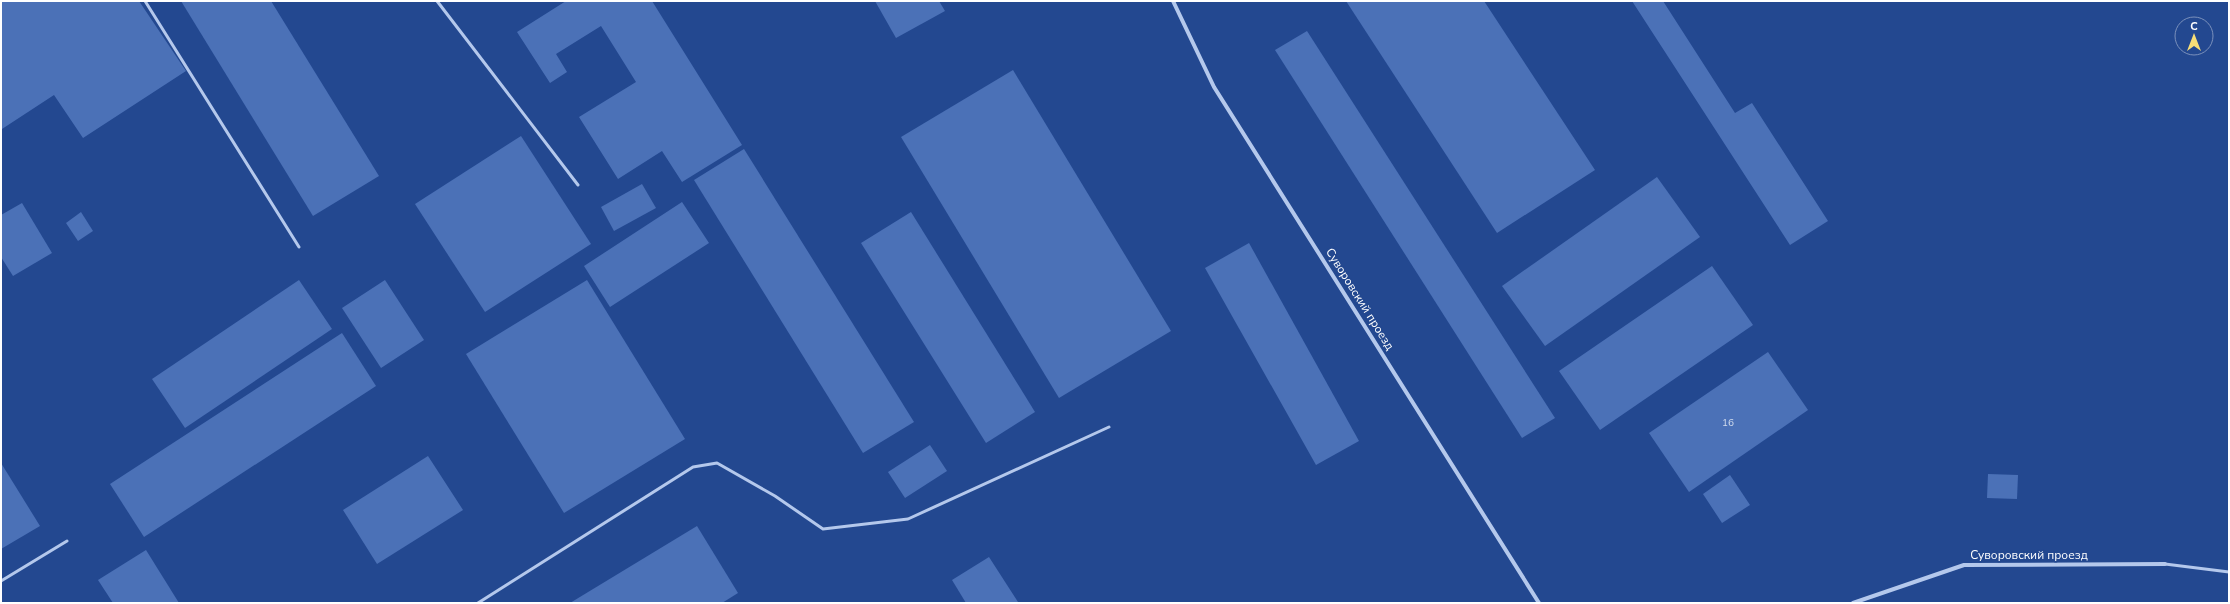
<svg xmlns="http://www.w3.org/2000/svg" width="2230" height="604" viewBox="0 0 2230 604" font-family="'Nunito Sans',sans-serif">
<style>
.building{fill:#4b71b7}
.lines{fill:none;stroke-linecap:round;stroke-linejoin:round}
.lane{stroke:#b4c8ec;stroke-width:3}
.street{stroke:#b4c8ec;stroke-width:4}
.labels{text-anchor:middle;stroke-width:3;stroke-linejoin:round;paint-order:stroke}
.number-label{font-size:10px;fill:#d2dced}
.street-label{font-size:12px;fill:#fff;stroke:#234890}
</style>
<rect width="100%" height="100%" fill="#234890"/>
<g class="building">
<path d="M1,1H139L186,71L83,138L54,95L2,129Z"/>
<path d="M181,1H271L379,176L313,216Z"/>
<path d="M566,1H652L742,145L682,182L662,151L618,179L579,117L636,82L601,26L556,54L567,72L550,83L517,32Z"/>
<path d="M875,1H939L945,11L896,38Z"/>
<path d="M1346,1H1484L1595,170L1497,233Z"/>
<path d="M1632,1H1663L1735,113L1752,103L1828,221L1790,245Z"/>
<path d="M1307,31L1555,418L1522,438L1275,50Z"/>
<path d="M1013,70L1171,331L1059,398L901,137Z"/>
<path d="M521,136L591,244L485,312L415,204Z"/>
<path d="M744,149L914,422L863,453L694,180Z"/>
<path d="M1657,177L1700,237L1545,346L1502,286Z"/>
<path d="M642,184L656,208L614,231L601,207Z"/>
<path d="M682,202L709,243L610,307L584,266Z"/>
<path d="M22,203L52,253L13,276L1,257V215Z"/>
<path d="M81,212L93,231L78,241L66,223Z"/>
<path d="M911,212L1035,412L986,443L861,243Z"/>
<path d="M1249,243L1359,441L1316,465L1205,268Z"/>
<path d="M1712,266L1753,325L1600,430L1559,371Z"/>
<path d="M299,280L332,329L185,428L152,379Z"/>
<path d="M385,280L424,340L381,368L342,308Z"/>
<path d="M587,280L685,439L564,513L466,354Z"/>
<path d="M342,333L376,386L144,537L110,484Z"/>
<path d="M1768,352L1808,410L1689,492L1649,433Z"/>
<path d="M930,445L947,471L905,498L888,472Z"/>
<path d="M428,456L463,510L377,564L343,510Z"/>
<path d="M1,463L40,526L1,549Z"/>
<path d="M1988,474L2018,475L2017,499L1987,498Z"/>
<path d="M1730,475L1750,505L1722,523L1703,494Z"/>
<path d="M697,526L738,593L722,603H570Z"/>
<path d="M146,550L179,603H113L98,580Z"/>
<path d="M989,557L1018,602L1017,603H966L952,580Z"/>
</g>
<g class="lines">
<g class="lane">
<path d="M145,1L299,247"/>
<path d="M437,1L578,185"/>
<path d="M2165,564L2229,572"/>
<path d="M1,581L67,541"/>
<path d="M478,603L693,467L717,463L775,496L823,529L908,519L1109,427"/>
</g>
<g class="street">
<path d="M1173,1L1214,87L1539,603"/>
<path d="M1853,603L1964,565L2165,564"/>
</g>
</g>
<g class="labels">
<g class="number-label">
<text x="1728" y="426">16</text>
</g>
<g class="street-label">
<text transform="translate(1360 299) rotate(58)" y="4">Суворовский проезд</text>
<text x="2029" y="559">Суворовский проезд</text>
</g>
</g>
<rect width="2230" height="604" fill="none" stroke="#ffffff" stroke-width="4"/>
<g transform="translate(2194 36)"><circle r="19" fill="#234890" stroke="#7b91bc"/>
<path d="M0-3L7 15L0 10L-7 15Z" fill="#f7de77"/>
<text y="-6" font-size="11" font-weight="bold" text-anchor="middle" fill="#ffffff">С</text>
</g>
</svg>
